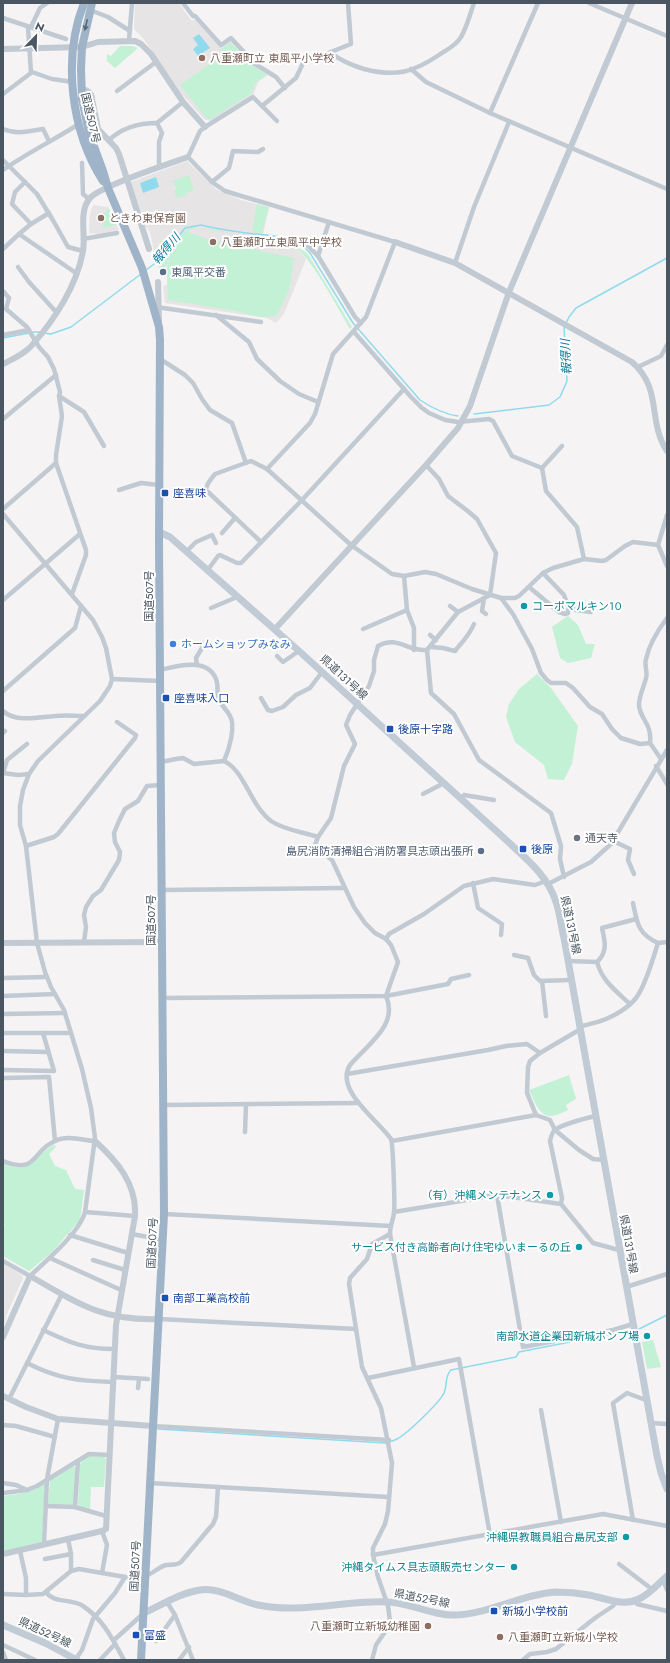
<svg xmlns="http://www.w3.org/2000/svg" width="670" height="1663" viewBox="0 0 670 1663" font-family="Jost,'Noto Sans JP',sans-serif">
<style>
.education{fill:#e6e4e5}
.green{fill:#c3f1d5}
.water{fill:#90daee}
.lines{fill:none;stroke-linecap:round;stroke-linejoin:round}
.stream{stroke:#90daee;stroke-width:1.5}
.minor{stroke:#c1cad2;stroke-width:4.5}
.tertiary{stroke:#c1cad2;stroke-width:6}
.secondary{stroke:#c1cbd6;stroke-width:7}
.trunk{stroke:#9fb4c9;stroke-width:8}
.oneway{fill:#5b6976}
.education-dot{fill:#8d6e63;stroke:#fff;stroke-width:1.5}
.service-dot{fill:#5c6f8a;stroke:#fff;stroke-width:1.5}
.transit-dot{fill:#1a4fb4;stroke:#fff;stroke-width:1.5}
.culture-dot{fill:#0f9aa8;stroke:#fff;stroke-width:1.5}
.shop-dot{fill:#3f7fe0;stroke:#fff;stroke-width:1.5}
.worship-dot{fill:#6b7280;stroke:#fff;stroke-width:1.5}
.labels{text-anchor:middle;stroke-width:4;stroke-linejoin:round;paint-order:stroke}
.education-label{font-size:11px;fill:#785e54;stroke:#fff;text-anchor:start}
.street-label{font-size:11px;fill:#4a5661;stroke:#fff}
.service-label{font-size:11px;fill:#4e5e75;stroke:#fff;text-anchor:start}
.transit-label{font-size:11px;fill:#164399;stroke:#fff;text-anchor:start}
.culture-label{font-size:11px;fill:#0d838f;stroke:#fff;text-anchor:end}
.shop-label{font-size:11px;fill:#366cbe;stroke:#fff;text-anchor:start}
.worship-label{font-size:11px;fill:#5b616d;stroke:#fff;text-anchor:start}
.water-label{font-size:12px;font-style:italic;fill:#0c7c9b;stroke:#fff}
</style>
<rect width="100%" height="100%" fill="#f5f3f3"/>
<g class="education">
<path d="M135,3H179L191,20H197L221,47L231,40L257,68L268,75L258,82L254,94L213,120L210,121L204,119L180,92L143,38L134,29Z"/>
<path d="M187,161L216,189L241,200L269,207L262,239L297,249L306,259L284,314L276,323L267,318L165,303L163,286L167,285V267H159L156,260L150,232L143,223L131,182Z"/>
<path d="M93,205L108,207L119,230L99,234L89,233L90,214Z"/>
<path d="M3,1264L22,1275L23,1278L7,1314L3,1329Z"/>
</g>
<g class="green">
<path d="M230,42L253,65L267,75L254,84L252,93L211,119H207L180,85L223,54H227L229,56H232V53H230L228,51L223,52L221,50Z"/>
<path d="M120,46H132L138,48L115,68L107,61V54L111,56Z"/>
<path d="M189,175L194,190L186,193L187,195L177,198L174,191L177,188L172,181Z"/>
<path d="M257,204L269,207L262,233L252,231Z"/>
<path d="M108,207L116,225L103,228L104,213L107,211Z"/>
<path d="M192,227L290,243L307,253L311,259L352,327L350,329C340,312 310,255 295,248C280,240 256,238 239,235C225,232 203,226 190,229L188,232L207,239L294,258L289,290L277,315C261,320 251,314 235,311C213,307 190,303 168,300L167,270L170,256L165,267H159L160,273L158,265C166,255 180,231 192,227Z"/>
<path d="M568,616L578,625L586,644H595L591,658L568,663L560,658L552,627Z"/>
<path d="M537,674L551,688L578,726L572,764L564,780L548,779L544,765L515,742L506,717L509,704L519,689Z"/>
<path d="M569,1075L576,1099L566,1105L568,1110C563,1112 558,1115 552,1116C539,1117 534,1100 529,1090Z"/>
<path d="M54,1144L56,1147L49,1154L55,1166L66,1170L75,1189L84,1190L80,1220L52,1252L29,1271L3,1256V1228L5,1225L3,1223V1162C11,1165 17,1169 25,1167Z"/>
<path d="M653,1340L661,1367L647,1369L642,1342Z"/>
<path d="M89,1456L104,1457L106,1459L104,1487H91L90,1509L79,1506L78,1504L80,1465L82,1460Z"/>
<path d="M73,1466L76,1468L74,1505H49L48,1503L50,1480Z"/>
<path d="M45,1483L42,1540L41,1542L3,1551V1496C18,1494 33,1493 45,1483Z"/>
</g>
<g class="water">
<path d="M199,34L210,48L198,56L193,49L198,45L193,38Z"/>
<path d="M156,177L159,187L143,193L140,183Z"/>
</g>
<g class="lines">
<g class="stream">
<path d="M146,270L161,259L185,228L201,225C216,229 232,231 247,233C269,236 295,235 310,253L353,323L420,400C432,408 443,414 458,416"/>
<path d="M566,323L569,317L576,308L667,258"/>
<path d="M32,332H40"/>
<path d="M44,333L51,334L71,327L141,274"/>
<path d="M3,338L29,333"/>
<path d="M474,414L549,405L560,397L567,381L564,326"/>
<path d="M639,1329L667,1315"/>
<path d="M158,1429L385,1443C389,1442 393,1441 397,1439C407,1434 440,1402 444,1393C448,1384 444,1377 451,1370L516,1357L519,1352L631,1330"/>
</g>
<g class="minor">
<path d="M183,3L193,16H195L221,45L231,38L255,64L276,77L285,88"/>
<path d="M589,3L667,36"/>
<path d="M90,10L108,17L130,31"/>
<path d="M3,18L66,39"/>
<path d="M31,27L40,8L47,3"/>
<path d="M129,40L132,3"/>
<path d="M331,53C341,61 351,65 364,69C395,77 412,73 439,55C446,50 456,46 461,37C467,27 470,14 474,3"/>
<path d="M411,69L426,82L490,113L667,189"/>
<path d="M32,72L52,79L73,82"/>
<path d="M81,87L89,91L92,95L99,130"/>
<path d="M117,91L156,62"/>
<path d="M3,94L31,73L28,27"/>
<path d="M262,106L277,121"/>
<path d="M490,113L538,3"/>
<path d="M157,123L183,102"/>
<path d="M3,129C17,135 29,131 43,129L49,141"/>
<path d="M109,140C123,127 139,123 157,123L162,133L159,142V168"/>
<path d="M3,160L37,194L54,222L68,247L83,251"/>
<path d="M82,163L83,194L89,199"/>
<path d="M3,170C27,153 54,140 79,124"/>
<path d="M25,182L15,192L12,204L31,224"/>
<path d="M212,182L229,168L233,151L258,152L263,149"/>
<path d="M49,213L31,224L19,234L76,273"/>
<path d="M296,238L307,245L318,256L355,317L361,323"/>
<path d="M83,239L117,233"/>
<path d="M3,249L19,234"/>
<path d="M318,256L329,222"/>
<path d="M455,263L474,207L509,122"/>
<path d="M18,267L29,282L57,313"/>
<path d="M3,291L9,298L6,309L27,327L39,347L48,357L54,369L60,392L59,396L62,416L56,455V463L86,550V555L72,594"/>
<path d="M156,307L261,322"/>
<path d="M216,315L249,342L257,359L280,381L299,394L318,402"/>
<path d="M354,332L411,397L422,408L429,413L445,420L458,422L489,419L493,421L512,456L542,468L546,491L577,527L584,559"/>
<path d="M3,335L29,330"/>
<path d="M160,359L185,375L193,383L202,399L210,410L232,423L246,463"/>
<path d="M638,367L661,356L667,345"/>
<path d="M59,396L84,412L104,446"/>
<path d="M3,419L56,375"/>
<path d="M542,468L562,446"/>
<path d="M267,469L310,423L315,414L333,354L366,317L395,242L225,191L212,182L188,157L200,131L205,127L253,97L262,106L296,78L303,63L351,44L348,3"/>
<path d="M119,490L141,483L159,485"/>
<path d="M3,509L56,463"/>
<path d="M3,514L93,620L102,637L106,648L112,679L110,686L100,701L38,761L29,774L23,790L20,806V825L26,846L37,943L45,972L51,987L64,1010L82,1069L91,1108L95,1138L85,1212C80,1232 46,1261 30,1276L3,1261"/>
<path d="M667,515L658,545L667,566"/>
<path d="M222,533L235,518"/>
<path d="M261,542L206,490C206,484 211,479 215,474L251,461L267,469L351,545L392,574L404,576L425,572L436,574L472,589L501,598H515L519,596L543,573L553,568L584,559L602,561L606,560L625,546L633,542L658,545"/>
<path d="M186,552L196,542L212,535L216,543"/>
<path d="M207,571L218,556L220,555L237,563H241L302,500L404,389"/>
<path d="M543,573L564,595L569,609L591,612"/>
<path d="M404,576L407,610L414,628V650"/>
<path d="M529,587L559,612L565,614L568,613V607"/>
<path d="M484,598L482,611L486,614"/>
<path d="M501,598L513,614L532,649L541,673L547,680L551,683H566L573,688L590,707L602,714L612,729L621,738L640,744L650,743"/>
<path d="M3,600L80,534"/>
<path d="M450,606L458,612"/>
<path d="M211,608L237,597"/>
<path d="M363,629L407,610"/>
<path d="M430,635L436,640"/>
<path d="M431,647L443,648L455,651C462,642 469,636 474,624"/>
<path d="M427,650L431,693L454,714L479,760L551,813L561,846L560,859L564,877"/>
<path d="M277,656L283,662L299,651"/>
<path d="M197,665L196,658L202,648V643"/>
<path d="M160,670C177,666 207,657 216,679C219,686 216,692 219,700C222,706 227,710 230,716C236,726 229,750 224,761"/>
<path d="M112,679L160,681"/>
<path d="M3,691L75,628L81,606"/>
<path d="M261,698L268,710L272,711L283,707L296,695L310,688L322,672"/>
<path d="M3,711C16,723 39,717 55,716C65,715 74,716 84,716"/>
<path d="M3,733L5,731"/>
<path d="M661,759L650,743C652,722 640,720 639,705C639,695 644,687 646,678C648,672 644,666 646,659C649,645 658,630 667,618"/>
<path d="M161,762L176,759L183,758L194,764L224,761C245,771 250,805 271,821C284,830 303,832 318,837"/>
<path d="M656,766L667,784"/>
<path d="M3,773L7,760L27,744"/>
<path d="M3,773L18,775L29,774"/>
<path d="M423,794L444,783"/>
<path d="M461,798L464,795L494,800"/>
<path d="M613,841L630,849L628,860L634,874"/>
<path d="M26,846L54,837L58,834L135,738L136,735L117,722"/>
<path d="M473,883L478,908L502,924L501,935"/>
<path d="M548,884L591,862L611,844L667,750"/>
<path d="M162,890L344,888"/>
<path d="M633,903C637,923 638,934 658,943"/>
<path d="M386,939L389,934L424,914L464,886L493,879L535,885L546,881"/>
<path d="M84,942L86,927L84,915L86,907L93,896L101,890L119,860L120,852L115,842L114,833L119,821L125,809L138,801L147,786L161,785"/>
<path d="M514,955L528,958L534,975L540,981L570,980"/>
<path d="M568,961L597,962C608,952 605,941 602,928L636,919"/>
<path d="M597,962C602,981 616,991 630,1004"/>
<path d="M3,978L47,977"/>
<path d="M542,981L546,1016"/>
<path d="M3,996L55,994"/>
<path d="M163,998L386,996L448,984L451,979L469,975"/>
<path d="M3,1014L65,1013"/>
<path d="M579,1027C587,1024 597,1023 606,1019C616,1015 629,1007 636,998C646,985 653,958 658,943L667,942"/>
<path d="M3,1033H70"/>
<path d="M3,1051L48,1052"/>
<path d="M3,1070L54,1071L43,1033"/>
<path d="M347,1074L488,1050L506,1046L527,1044L540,1053"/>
<path d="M3,1078L49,1077L55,1141"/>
<path d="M164,1105L357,1103"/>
<path d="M536,1115L527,1093L528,1067L530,1061L540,1053L579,1030"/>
<path d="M245,1132L246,1104"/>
<path d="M392,1141L536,1115L550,1120L555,1130L579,1150L593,1159L603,1160"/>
<path d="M3,1161C38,1175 31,1151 55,1141C67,1135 82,1140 95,1141"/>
<path d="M497,1195L523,1347L613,1330L633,1324"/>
<path d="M561,1204L562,1198L550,1141C551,1137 552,1132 555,1130C564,1123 584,1119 595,1116"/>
<path d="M85,1212L135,1216"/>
<path d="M394,1212L497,1195L561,1204L593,1243L619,1250"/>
<path d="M164,1214L391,1226"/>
<path d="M132,1234L163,1240"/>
<path d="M70,1235L128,1253"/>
<path d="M50,1258L121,1290"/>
<path d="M93,1260L125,1270"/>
<path d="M626,1287L667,1274"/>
<path d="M159,1319L356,1329"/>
<path d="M43,1330C71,1343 84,1349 115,1349"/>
<path d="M27,1363C58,1379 79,1381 113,1382"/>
<path d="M414,1367L390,1234C390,1226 393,1220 394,1213C395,1204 393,1143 391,1139C379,1121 334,1090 350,1065C367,1045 399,1025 386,996L398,962L391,945L386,939L375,933L365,923L354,907L332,860L327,856L313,850L318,837L331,818L344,766L355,744L346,725L350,715L369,686L374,671V660L378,646C398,635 407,652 427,650L458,612L490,595L496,553L477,519L469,512L448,496L439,479L426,465"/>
<path d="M114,1377L148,1379"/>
<path d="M368,1378L459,1359L490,1535"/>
<path d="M138,1388L139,1379"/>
<path d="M9,1399L62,1294"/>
<path d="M541,1410L561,1522"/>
<path d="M651,1423L667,1424"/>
<path d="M3,1425L16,1426L55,1437"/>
<path d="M153,1426L389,1440"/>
<path d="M3,1483L16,1485L27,1490"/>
<path d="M150,1483L388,1497"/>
<path d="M3,1493L27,1490L37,1486L89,1454L109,1455"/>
<path d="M46,1506L75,1507L106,1516"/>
<path d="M75,1507L78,1461"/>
<path d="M633,1520L613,1403L627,1393L643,1399L647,1398"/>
<path d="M68,1539L71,1554V1571"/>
<path d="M44,1544L47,1479L58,1419"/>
<path d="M20,1551L26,1578V1595"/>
<path d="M373,1555L603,1514L667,1526"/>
<path d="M45,1559L71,1554"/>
<path d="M619,1564L653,1590"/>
<path d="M102,1573L107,1545L102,1531"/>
<path d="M145,1576C153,1574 158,1567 166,1565C172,1564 176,1566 181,1562L213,1524L216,1517L218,1487"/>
<path d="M663,1580L667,1590"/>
<path d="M46,1592C54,1604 72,1598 83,1606C103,1619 113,1640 124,1660"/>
<path d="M3,1594L26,1595L43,1594L71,1571L79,1569L131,1578L145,1584"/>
<path d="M635,1601L637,1604L667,1611"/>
<path d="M167,1602L175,1615L193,1660"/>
<path d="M114,1640L144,1613"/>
<path d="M156,1641L175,1615"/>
<path d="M3,1645L35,1660"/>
<path d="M3,1652L6,1660"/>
<path d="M75,1660L82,1650L93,1619L115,1593L125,1577"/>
<path d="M100,1660L115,1644"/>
<path d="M179,1660L189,1647"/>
<path d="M372,1660L376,1645L389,1626L390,1621L388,1606L378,1577L373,1555V1548L385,1524L388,1511L392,1463L381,1408L362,1367L349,1284L350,1278L367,1259L372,1244L390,1234"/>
<path d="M523,1660L530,1654L547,1652L556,1649L595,1618L613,1606L616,1602"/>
</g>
<g class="tertiary">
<path d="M3,49L82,47L98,42L135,41L141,44L151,54L183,102L205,127"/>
<path d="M99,130L116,148L119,154L149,249"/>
<path d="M395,242L455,263L632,362C663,389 647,421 667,451"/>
<path d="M158,282L159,322"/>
<path d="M3,364C13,359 26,353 33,344C55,319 77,285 83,251C86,234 78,212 90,198C100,186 171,163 188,157"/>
<path d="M275,629L426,465L458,428L470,406L509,292L632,3"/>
<path d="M3,943L162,942"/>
<path d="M3,1337L30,1276C77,1303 102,1321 159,1319"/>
<path d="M3,1396L26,1407L58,1419L152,1426"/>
<path d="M3,1554L102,1531L106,1529L116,1325L135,1216C137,1184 117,1161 95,1141"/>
</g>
<g class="secondary">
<path d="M159,532L170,537L299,651L504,838C524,857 548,875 556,902C560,913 561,926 564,938L657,1456L661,1473L667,1489"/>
<path d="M144,1613C162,1605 180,1593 200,1590C220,1587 239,1601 258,1605C300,1614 345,1600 388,1602C411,1603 433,1616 456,1615C489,1614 522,1594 556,1592C567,1592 578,1593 589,1595C605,1598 623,1607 639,1599C650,1594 658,1584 667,1576"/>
<path d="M3,1625L45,1643L77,1660"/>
</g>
<g class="trunk">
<path d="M84,3C62,59 71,131 103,181"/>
<path d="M92,3L82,47L81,69L82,99L89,133L103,171L108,188L142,268L159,327L160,340L159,542L164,1214L141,1660"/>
</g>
</g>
<defs><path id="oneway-solid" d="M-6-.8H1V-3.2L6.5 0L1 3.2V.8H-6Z"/></defs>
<use class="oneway" href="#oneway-solid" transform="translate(86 25) rotate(103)"/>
<g class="education-dot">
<circle cx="202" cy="58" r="4"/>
<circle cx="101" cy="218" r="4"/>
<circle cx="213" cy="242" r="4"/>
<circle cx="428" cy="1626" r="4"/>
<circle cx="500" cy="1637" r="4"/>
</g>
<g class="service-dot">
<circle cx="163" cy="272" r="4"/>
<circle cx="481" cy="851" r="4"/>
</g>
<g class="transit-dot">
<rect x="161" y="489" width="8" height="8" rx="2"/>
<rect x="162" y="694" width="8" height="8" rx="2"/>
<rect x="386" y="725" width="8" height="8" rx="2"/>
<rect x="519" y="845" width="8" height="8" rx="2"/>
<rect x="161" y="1294" width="8" height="8" rx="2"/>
<rect x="490" y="1607" width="8" height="8" rx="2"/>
<rect x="132" y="1631" width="8" height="8" rx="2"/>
</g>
<g class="culture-dot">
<circle cx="524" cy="606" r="4"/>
<circle cx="550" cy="1195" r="4"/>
<circle cx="579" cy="1247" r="4"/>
<circle cx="647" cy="1336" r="4"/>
<circle cx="626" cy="1537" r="4"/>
<circle cx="514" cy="1567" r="4"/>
</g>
<circle class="shop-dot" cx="173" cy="644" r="4"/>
<circle class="worship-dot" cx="577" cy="838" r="4"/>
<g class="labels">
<g class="education-label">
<text x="210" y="62">八重瀬町立 東風平小学校</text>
<text x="109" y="222">ときわ東保育園</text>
<text x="221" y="246">八重瀬町立東風平中学校</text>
<text x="420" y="1630" text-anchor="end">八重瀬町立新城幼稚園</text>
<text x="508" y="1641">八重瀬町立新城小学校</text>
</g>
<g class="street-label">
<text transform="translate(91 118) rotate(77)" y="4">国道507号</text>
<text transform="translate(149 596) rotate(-90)" y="4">国道507号</text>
<text transform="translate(344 677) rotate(43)" y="4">県道131号線</text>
<text transform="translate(151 920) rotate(-90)" y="4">国道507号</text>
<text transform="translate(571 925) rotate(78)" y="4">県道131号線</text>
<text transform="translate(152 1243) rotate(-87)" y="4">国道507号</text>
<text transform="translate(629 1244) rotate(80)" y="4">県道131号線</text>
<text transform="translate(135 1566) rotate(-87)" y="4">国道507号</text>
<text transform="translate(422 1598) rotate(11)" y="4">県道52号線</text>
<text transform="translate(45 1632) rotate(25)" y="4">県道52号線</text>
</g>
<g class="service-label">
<text x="171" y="276">東風平交番</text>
<text x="473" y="855" text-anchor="end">島尻消防清掃組合消防署具志頭出張所</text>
</g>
<g class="transit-label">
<text x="173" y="497">座喜味</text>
<text x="174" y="702">座喜味入口</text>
<text x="398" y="733">後原十字路</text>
<text x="531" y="853">後原</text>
<text x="173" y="1302">南部工業高校前</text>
<text x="502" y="1615">新城小学校前</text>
<text x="144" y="1639">富盛</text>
</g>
<g class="culture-label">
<text x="532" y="610" text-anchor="start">コーポマルキン１０</text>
<text x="542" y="1199">（有）沖縄メンテナンス</text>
<text x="571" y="1251">サービス付き高齢者向け住宅ゆいまーるの丘</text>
<text x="639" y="1340">南部水道企業団新城ポンプ場</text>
<text x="618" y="1541">沖縄県教職員組合島尻支部</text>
<text x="506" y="1571">沖縄タイムス具志頭販売センター</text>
</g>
<g class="shop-label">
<text x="181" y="648">ホームショップみなみ</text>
</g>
<g class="worship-label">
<text x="585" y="842">通天寺</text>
</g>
<g class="water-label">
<text transform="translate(166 249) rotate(-49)" y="4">報得川</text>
<text transform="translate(566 357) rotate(-93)" y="4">報得川</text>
</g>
</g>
<rect width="670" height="1663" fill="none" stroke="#4a5661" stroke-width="8"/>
<g transform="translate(36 36) rotate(23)" stroke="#ffffff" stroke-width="3" paint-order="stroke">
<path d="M0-3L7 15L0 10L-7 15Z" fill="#4a5661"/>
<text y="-6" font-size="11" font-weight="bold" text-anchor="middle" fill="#4a5661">N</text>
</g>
</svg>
